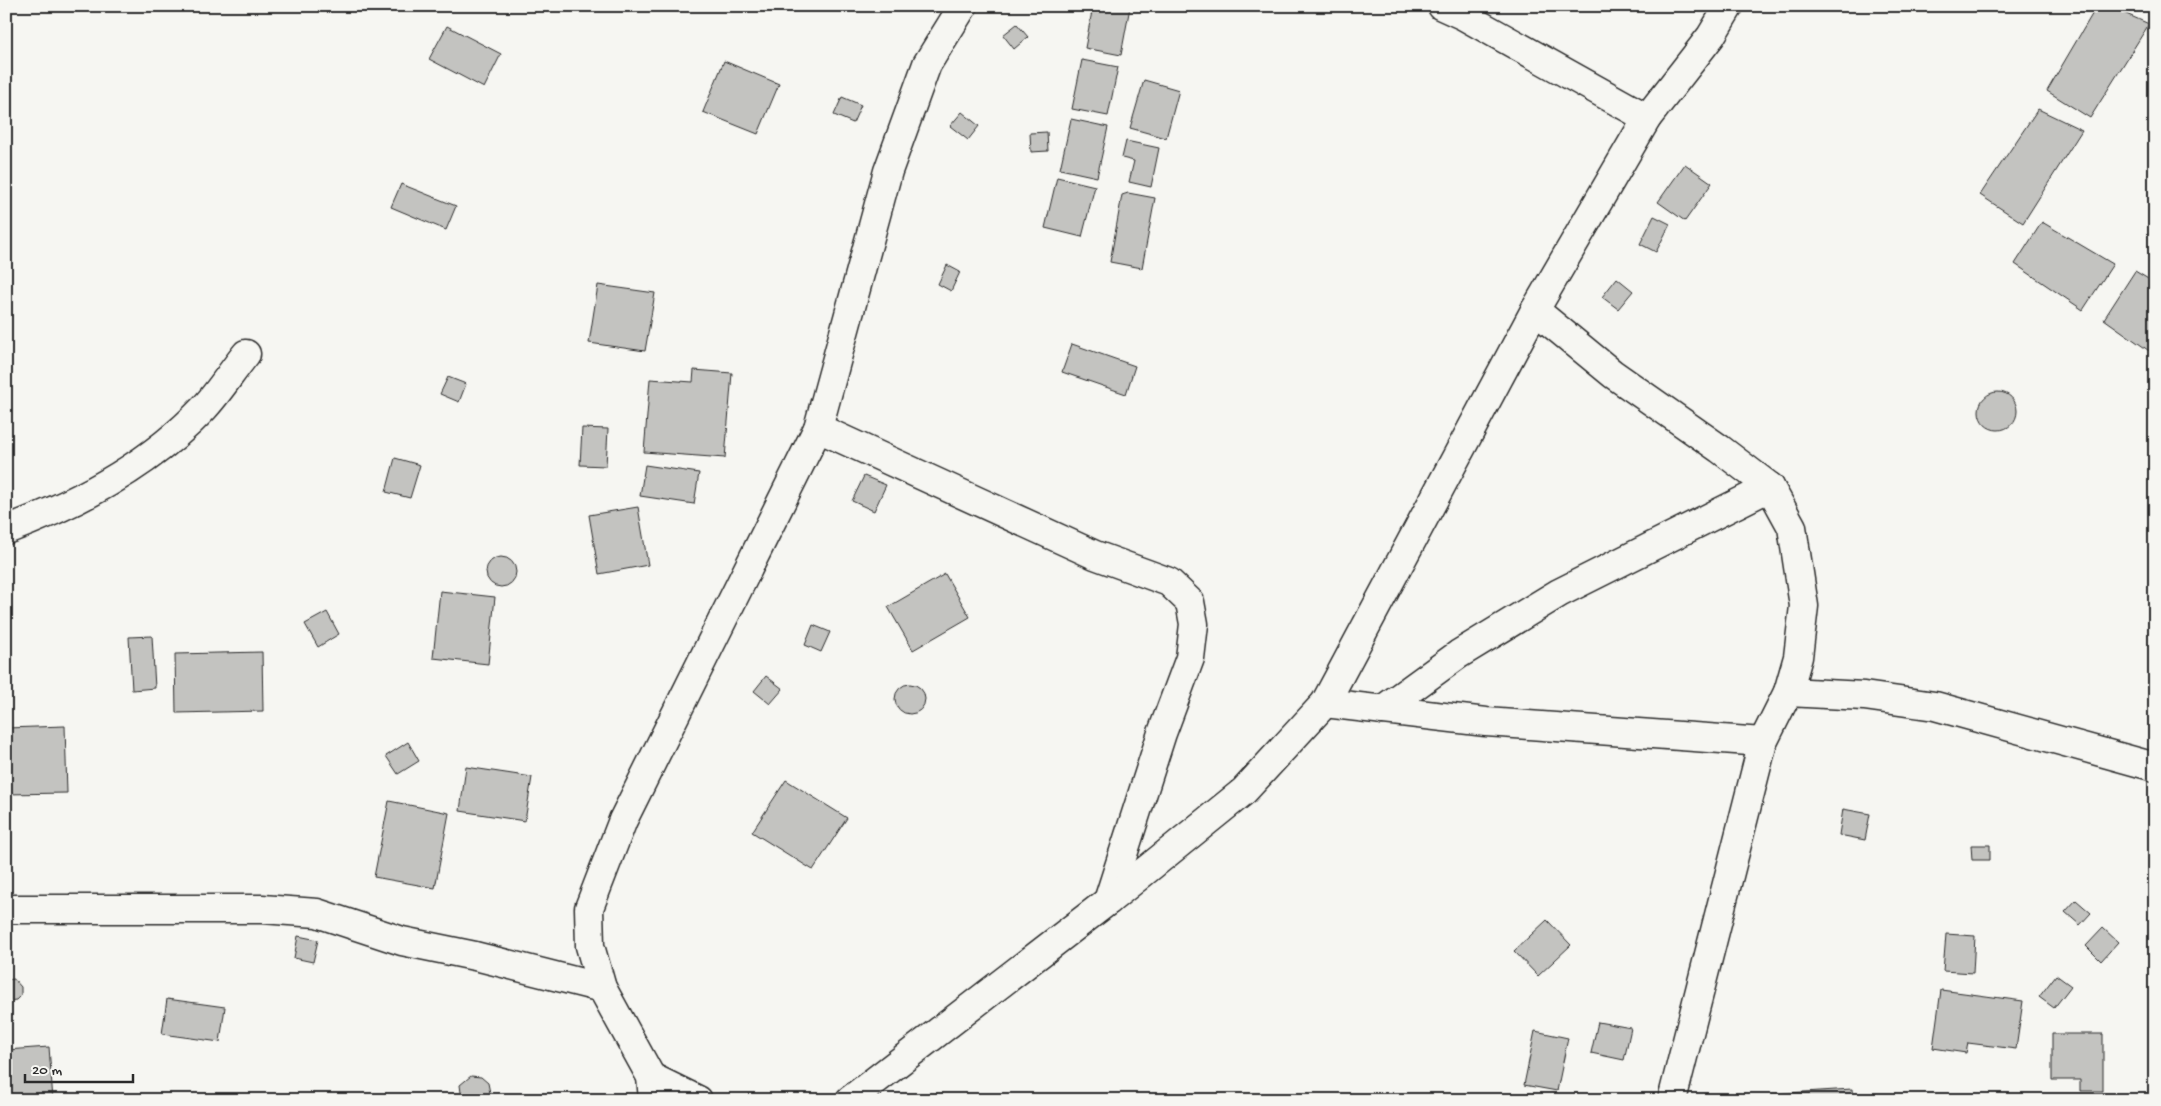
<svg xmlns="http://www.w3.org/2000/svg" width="2161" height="1106" viewBox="0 0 2161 1106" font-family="'Gochi Hand',sans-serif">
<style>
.building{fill:#c3c3c0;stroke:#2b2b2b}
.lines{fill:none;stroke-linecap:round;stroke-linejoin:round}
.minor-casing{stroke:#2b2b2b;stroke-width:31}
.minor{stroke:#f6f6f2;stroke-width:28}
</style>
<rect width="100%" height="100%" fill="#f6f6f2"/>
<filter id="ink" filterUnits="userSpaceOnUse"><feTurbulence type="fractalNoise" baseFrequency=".02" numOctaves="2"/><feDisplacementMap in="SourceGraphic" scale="10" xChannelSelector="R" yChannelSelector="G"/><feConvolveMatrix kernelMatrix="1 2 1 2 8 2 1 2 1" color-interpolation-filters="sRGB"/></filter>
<g filter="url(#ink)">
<g class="building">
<path d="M1093,6L1130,7L1121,55L1085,48Z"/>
<path d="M2097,6H2108L2149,24L2090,118L2047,91Z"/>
<path d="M1017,24L1028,37L1014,49L1003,35Z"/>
<path d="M447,26L501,54L484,88L429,59Z"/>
<path d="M1082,60L1118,67L1108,116L1072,109Z"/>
<path d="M724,61L779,84L758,134L703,112Z"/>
<path d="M1144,80L1179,90L1166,138L1130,128Z"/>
<path d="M842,97L861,105L853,123L834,115Z"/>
<path d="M2038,109L2082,130L2023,223L1980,195Z"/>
<path d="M962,112L979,126L968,140L950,126Z"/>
<path d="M1071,119L1108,127L1097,177L1060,169Z"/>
<path d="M1047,132L1048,151L1031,152L1030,133Z"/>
<path d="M1126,141L1159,148L1151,187L1129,182L1134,161L1122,158Z"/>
<path d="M1685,164L1712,183L1685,221L1658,202Z"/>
<path d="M1057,177L1095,186L1082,237L1045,228Z"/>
<path d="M401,184L456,206L446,230L391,207Z"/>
<path d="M1128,193L1155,198L1142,268L1110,262L1122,195Z"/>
<path d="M1654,216L1670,224L1656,252L1640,244Z"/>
<path d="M2042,222L2113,264L2083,310L2015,264Z"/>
<path d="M947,265L960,272L951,291L938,284Z"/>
<path d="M2135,271L2155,283V355L2104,319Z"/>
<path d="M1617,278L1633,291L1618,309L1602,297Z"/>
<path d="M598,285L655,293L645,351L589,343Z"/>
<path d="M1072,344L1135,366L1126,394L1062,372Z"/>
<path d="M694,370L732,373L725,458L644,452L650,379L693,382Z"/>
<path d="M448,377L466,384L459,402L440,394Z"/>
<circle cx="1998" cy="411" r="19"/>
<path d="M582,428L608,429L606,466L580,465Z"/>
<path d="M395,458L420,465L410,498L386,492Z"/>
<path d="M645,465L699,473L694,504L640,496Z"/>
<path d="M864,476L886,485L874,511L852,501Z"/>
<path d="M638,507L648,565L599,574L589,515Z"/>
<circle cx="501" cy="572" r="15"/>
<path d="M945,574L970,617L913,650L888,607Z"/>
<path d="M440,591L495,597L488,664L433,658Z"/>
<path d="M327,612L339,634L318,647L305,624Z"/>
<path d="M813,625L830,632L821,652L805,645Z"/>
<path d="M152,636L155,688L132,690L129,637Z"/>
<path d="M262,652L263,711L176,713L175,654Z"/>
<path d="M766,676L783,689L770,704L754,691Z"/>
<circle cx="910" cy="699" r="15"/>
<path d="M65,726L67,793L6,794V728Z"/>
<path d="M408,742L419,761L398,774L386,756Z"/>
<path d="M466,767L532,777L525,821L460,811Z"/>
<path d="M786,780L847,818L813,870L752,832Z"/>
<path d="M389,801L449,813L435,888L374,877Z"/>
<path d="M1843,809L1870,814L1865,840L1839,835Z"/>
<path d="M1971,845H1990V860H1972Z"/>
<path d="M2076,900L2091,913L2080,925L2065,912Z"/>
<path d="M1547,920L1571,945L1538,976L1514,951Z"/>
<path d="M2103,928L2118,942L2101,961L2086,946Z"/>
<path d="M1946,934L1975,936L1973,973L1943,971Z"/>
<path d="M298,936L318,940L313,962L294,958Z"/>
<path d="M2056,975L2071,986L2054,1008L2039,997Z"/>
<path d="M14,979L21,987V995L16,1000L8,1001L6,1000V980Z"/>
<path d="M1941,990L2023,1001L2016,1049L1968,1043L1966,1053L1933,1048Z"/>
<path d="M167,999L225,1007L220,1042L162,1034Z"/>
<path d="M1598,1022L1631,1028L1624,1060L1591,1053Z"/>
<path d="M1535,1031L1568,1038L1557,1091L1524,1085Z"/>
<path d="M2052,1034H2103V1091H2080V1080H2052Z"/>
<path d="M49,1047L53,1100H6V1050Z"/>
<path d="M471,1076L481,1077L488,1083L490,1093L487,1100H462L460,1085Z"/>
<path d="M1852,1089L1853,1100H1772V1094Z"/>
</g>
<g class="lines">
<defs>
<g id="minor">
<path d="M963,6L927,64L888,171L818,428L1095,555L1169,582L1190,602L1194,624L1190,658L1162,733L1108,901"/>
<path d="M1442,6L1464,16L1647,118"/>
<path d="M1535,310L1613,374L1720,449L1770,487L1792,527L1804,606L1798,657L1788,692"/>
<path d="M6,530C79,503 150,465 204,408C219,392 232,371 246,354"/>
<path d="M1325,703L1486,722L1763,742L1788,692L1864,696L1935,706L2155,767"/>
<path d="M1382,710L1459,654L1559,593L1770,487"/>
<path d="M6,909H262L317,913L402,941L475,956L602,988"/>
<path d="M651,1077L698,1100"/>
<path d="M653,1100L651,1077L602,988L590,946L589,908L623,820L818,428"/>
<path d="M850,1100L1108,901L1244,791L1325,703L1535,310L1647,118L1711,36L1729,6"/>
<path d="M1672,1100L1763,742"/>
</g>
</defs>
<use href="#minor" class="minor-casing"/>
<use href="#minor" class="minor"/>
</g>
</g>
<rect width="2161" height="1106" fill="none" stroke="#f6f6f2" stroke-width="25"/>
<rect x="12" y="12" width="2136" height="1081" fill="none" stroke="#2b2b2b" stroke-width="2" filter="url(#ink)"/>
<path d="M25 1074v8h108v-8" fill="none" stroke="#2b2b2b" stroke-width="2.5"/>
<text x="32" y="1074" font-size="15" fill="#2b2b2b" stroke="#f6f6f2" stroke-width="4" paint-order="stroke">20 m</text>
</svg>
